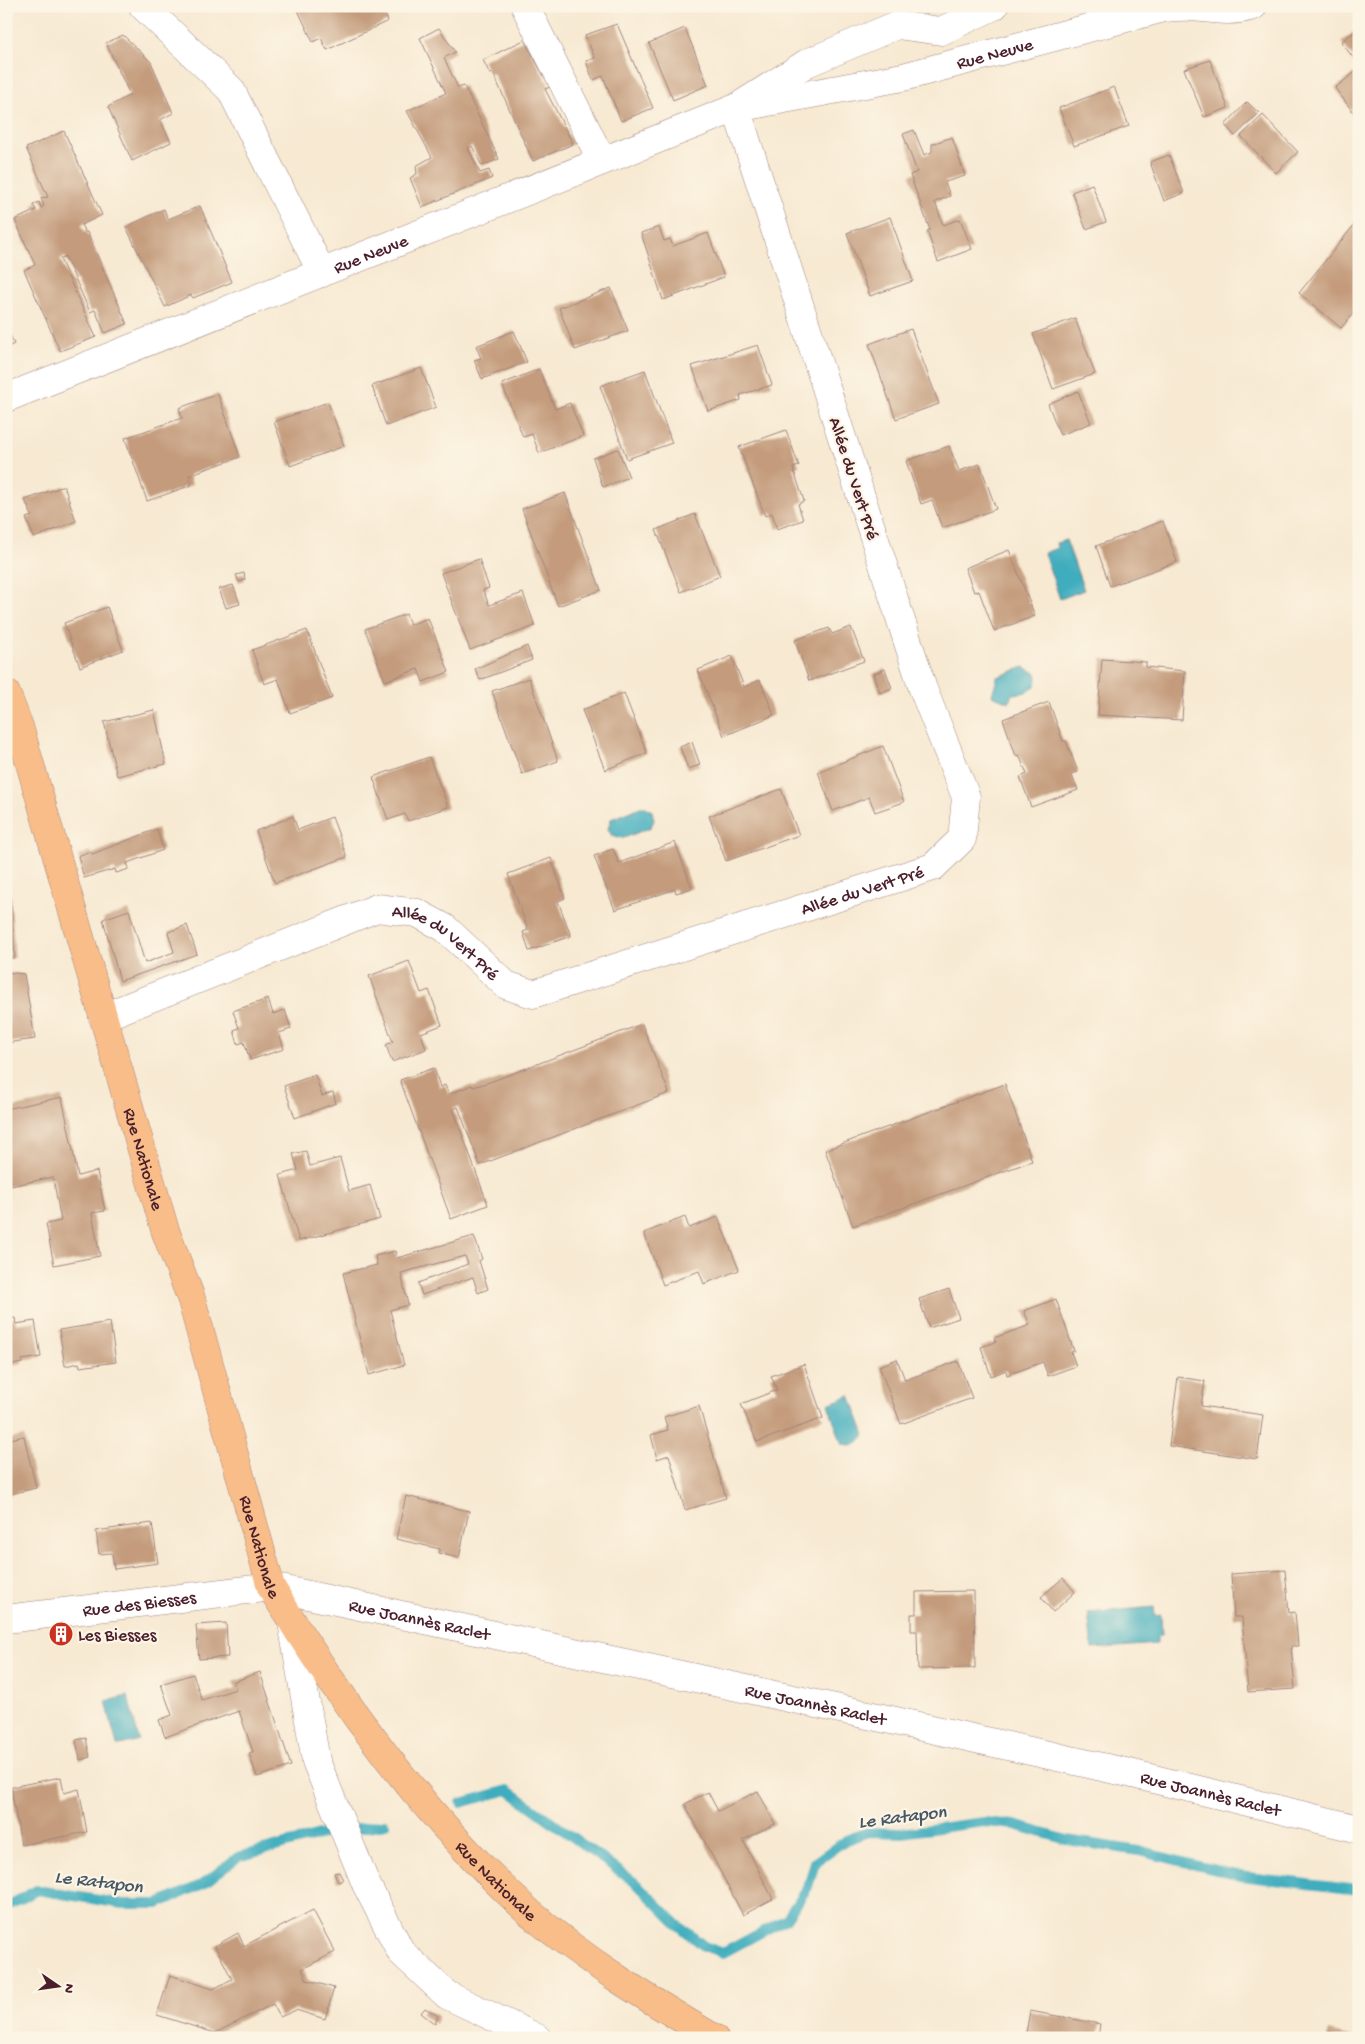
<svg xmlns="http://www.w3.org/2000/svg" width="1365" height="2044" viewBox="0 0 1365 2044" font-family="'Gochi Hand',sans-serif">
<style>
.water{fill:#40adbe;stroke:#456674}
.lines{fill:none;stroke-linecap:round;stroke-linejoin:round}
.stream{stroke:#40adbe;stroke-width:10}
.building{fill:#c49c7d}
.minor-casing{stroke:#a0847e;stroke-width:29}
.major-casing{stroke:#a0847e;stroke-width:29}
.minor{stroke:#fff;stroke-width:28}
.major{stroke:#f8bd89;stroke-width:28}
.labels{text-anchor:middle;stroke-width:4.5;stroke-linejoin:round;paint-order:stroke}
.street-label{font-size:18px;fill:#4a1f2b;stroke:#fcf5e5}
.poi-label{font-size:18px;fill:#4a1f2b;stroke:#fcf5e5;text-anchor:start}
.water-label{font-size:19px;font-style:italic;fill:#465866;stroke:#fcf5e5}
</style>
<rect width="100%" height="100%" fill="#fcf5e5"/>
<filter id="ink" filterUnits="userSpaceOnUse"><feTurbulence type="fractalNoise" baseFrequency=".02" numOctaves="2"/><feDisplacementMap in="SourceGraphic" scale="10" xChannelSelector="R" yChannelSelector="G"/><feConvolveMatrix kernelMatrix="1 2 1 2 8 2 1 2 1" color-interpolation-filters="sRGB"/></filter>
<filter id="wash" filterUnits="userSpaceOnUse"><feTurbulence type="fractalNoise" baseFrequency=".0096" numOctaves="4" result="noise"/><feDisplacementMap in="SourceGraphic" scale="20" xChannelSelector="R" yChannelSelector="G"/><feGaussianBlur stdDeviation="1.12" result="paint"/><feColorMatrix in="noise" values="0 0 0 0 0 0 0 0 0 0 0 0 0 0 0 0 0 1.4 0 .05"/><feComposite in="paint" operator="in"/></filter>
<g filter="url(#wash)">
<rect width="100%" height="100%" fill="#f7e9d2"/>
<g class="water">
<path d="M1066,540L1084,590L1060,599L1044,553L1057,548L1056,543Z"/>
<path d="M1024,667L1036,673C1041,689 1025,694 1012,694L1009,702L992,695L997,677Z"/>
<path d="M640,807H646L652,811L654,820L651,827L624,838L612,836L608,829L611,819Z"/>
<path d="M850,1395L865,1435C855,1446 857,1446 842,1444L828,1404Z"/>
<path d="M1154,1607L1155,1616L1161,1615L1162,1635L1157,1636V1644L1092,1649L1088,1613Z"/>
<path d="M128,1696L139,1740L117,1746L106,1701Z"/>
</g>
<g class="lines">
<g class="stream">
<path d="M461,1803L508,1790L637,1884L678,1925L704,1946L723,1953L786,1919L808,1887L815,1862L846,1840L868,1832L901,1833L984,1822L1015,1825L1067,1840L1139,1851L1240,1876L1359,1890"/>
<path d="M356,1829L385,1824"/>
<path d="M6,1907L37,1890L123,1904H158L203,1884L238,1857L327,1833"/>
</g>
</g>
<g id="blocks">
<g class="building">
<path d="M296,6H381L388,21L327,50L321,38L313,42Z"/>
<path d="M617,24L653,108L621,121L603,76L593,80L586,61L595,58L585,35Z"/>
<path d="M439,28L455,52L444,58L458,88L464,86L499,159L482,166L472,146L468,148L480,173L489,170L492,178L422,207L410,178L417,174L416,166L432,157L407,111L446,93L420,38Z"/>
<path d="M685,28L708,85L673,100L649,43Z"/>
<path d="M1359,28V65L1341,42Z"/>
<path d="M123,35L151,62L173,113L160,120L171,142L132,161L108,107L130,95L106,43Z"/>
<path d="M524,40L550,87L545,89L573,144L533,161L493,73L490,74L483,60Z"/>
<path d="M1210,60L1228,108L1204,117L1184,69Z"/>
<path d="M1359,69V120L1335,88Z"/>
<path d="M1114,87L1129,126L1074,146L1059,108Z"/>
<path d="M1247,102L1259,113L1235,136L1225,125Z"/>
<path d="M1263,115L1298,152L1276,173L1241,136Z"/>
<path d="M914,130L924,155L932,152V144L952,137L965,176L945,182L950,196L935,202L943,225L960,219L972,249L938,262L927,231L930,230L910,175L917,172L903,134Z"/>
<path d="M64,131L102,215L81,225L85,232H87L127,324L105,333L95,310L90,312L65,256L60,259L96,337L60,351L24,270L35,265L15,220L36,210L33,205L39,202L41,208L44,206L41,198L48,197L26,148Z"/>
<path d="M1169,155L1184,193L1164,201L1150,162Z"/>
<path d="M1092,184L1106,222L1086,229L1072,192Z"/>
<path d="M200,206L232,282L193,298L191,295L165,307L126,227L164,209L168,219Z"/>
<path d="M890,217L913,281L870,296L847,233Z"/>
<path d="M1359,219V307L1341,328L1299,293Z"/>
<path d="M659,227L664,241L670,239L673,246L708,233L724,277L663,300L641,233Z"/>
<path d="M611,288L628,331L575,350L559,308Z"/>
<path d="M1075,318L1095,374L1053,389L1033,334Z"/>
<path d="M6,326L14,344L6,348Z"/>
<path d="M911,329L939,404L896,419L869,344Z"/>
<path d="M514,331L527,362L482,379L474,360L481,358L476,346Z"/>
<path d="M758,345L772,385L740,395L741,400L708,411L692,366Z"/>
<path d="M421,368L436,407L386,426L372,386Z"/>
<path d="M539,369L555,409L570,403L583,436L539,453L532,434L523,437L502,384Z"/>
<path d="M645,370L672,443L627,459L600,386Z"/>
<path d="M1078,391L1091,423L1060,435L1048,404Z"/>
<path d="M218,394L240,457L189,475L192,485L147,501L125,438L182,418L179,408Z"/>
<path d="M328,402L344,446L290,466L274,422Z"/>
<path d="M786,430L799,466L793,468L804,501L798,504L803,520L777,529L772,513L765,516L739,447Z"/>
<path d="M949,446L959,471L980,464L996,509L942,528L932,500L921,504L906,461Z"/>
<path d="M618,449L629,477L603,487L593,458Z"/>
<path d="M64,486L76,521L34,538L26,518L32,516L25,500Z"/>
<path d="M565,493L601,590L558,606L522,509Z"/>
<path d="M695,514L720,576L681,592L656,530Z"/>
<path d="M1163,521L1177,562L1110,586L1096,546Z"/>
<path d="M1009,550L1035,616L994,631L979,591L974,592L965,568Z"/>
<path d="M479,559L489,588L483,590L489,605L523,593L535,626L470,650L441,573Z"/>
<path d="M244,573L245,580L239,582L236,575Z"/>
<path d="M233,585L240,604L226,608L219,589Z"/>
<path d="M107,607L123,650L80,667L64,623Z"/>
<path d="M406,614L410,625L428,618L449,672L423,682L418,669L385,681L365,629Z"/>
<path d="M851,627L864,661L809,681L795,640L829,628L832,634Z"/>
<path d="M307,630L332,698L290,713L278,679L264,684L252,650Z"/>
<path d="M527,646L532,660L480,680L475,669Z"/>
<path d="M732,656L744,687L760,680L774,715L724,736L698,670Z"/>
<path d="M1102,659L1146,662V667L1185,671L1182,720L1098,715Z"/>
<path d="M885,669L892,688L880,693L873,674Z"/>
<path d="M529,678L558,761L522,774L492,691Z"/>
<path d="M624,693L647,753L605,770L582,710Z"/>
<path d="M1049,702L1063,741H1066L1078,772L1071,774L1078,790L1031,807L1020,777L1027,774L1019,755L1016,756L1003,719Z"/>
<path d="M154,710L166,764L117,776L104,722Z"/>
<path d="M692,742L700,765L688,769L680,747Z"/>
<path d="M883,746L904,802L875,812L869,797L833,811L818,772Z"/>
<path d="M429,757L448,807L408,821L405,814L388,820L373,777Z"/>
<path d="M781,789L799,835L726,861L709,816Z"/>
<path d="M293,816L298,830L332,817L347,857L275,883L256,831Z"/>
<path d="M157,829L163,850L127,863L129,869L116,873L115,869L84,878L78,856L90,851L92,854Z"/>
<path d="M675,842L692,888L676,893L675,889L615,910L594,856L613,849L619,863Z"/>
<path d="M551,858L565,898L558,901L571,936L529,951L523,932L528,930L508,874Z"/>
<path d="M6,893H10L15,958H6Z"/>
<path d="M129,910L145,963L174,952L168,932L187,925L197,954L120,981L103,919Z"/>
<path d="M409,961L421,993L429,990L442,1025L421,1033L426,1049L392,1062L386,1045L393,1042L369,976Z"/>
<path d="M6,972L24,974L35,1039L6,1043Z"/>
<path d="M268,999L273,1014L285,1010L291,1029L279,1033L284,1049L250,1060L244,1042L238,1044L234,1030L239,1028L233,1011Z"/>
<path d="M642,1024L669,1093L480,1165L458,1107L453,1109L488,1205L451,1219L400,1080L434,1068L440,1087L445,1085L449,1094L472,1085L473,1087L490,1082Z"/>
<path d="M315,1075L322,1096L333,1092L336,1103L295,1118L284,1086Z"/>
<path d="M1005,1084L1032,1161L853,1226L825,1150Z"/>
<path d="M62,1097L78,1176L97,1171L105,1211L92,1213L100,1256L54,1265L46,1224L61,1221L53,1177L6,1187V1109Z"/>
<path d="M306,1151L310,1166L340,1158L349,1191L370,1185L380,1219L299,1241L280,1175L298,1170L293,1154Z"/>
<path d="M685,1217L689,1228L718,1217L739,1270L704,1284L699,1271L663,1285L644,1233Z"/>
<path d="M474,1236L482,1259L479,1261L488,1289L478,1293L473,1277L422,1295L418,1283L468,1264L465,1256L401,1273L408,1305L390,1310L404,1365L369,1375L343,1273L377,1265L375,1256L395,1251L397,1258Z"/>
<path d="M949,1289L959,1318L929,1328L919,1299Z"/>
<path d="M1056,1299L1074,1351L1071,1352L1076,1366L1048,1376L1043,1362L1007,1375L1006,1370L991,1376L981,1347L996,1342L994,1338L1030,1325L1024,1311Z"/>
<path d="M15,1318L16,1324L35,1321L41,1357L22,1360V1363L6,1366V1319Z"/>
<path d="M110,1322L116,1362L80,1367L79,1363L65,1366L59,1330Z"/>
<path d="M897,1359L905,1380L958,1361L972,1398L901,1424L879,1366Z"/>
<path d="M804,1364L823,1418L757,1442L741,1404L777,1390L771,1376Z"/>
<path d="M1178,1377L1205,1381L1201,1406L1263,1415L1257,1459L1169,1446Z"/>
<path d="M699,1406L726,1498L685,1510L669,1455L657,1459L651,1435L668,1430L664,1417Z"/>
<path d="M24,1436L36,1488L6,1495V1440Z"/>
<path d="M406,1496L469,1511L459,1558L438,1553L440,1549L396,1539Z"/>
<path d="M152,1523L158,1563L114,1569L112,1553L99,1554L96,1531Z"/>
<path d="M1285,1570L1289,1613L1295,1612L1298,1646H1291L1295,1689L1248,1692L1242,1617H1234L1231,1574Z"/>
<path d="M1063,1578L1075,1592L1053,1612L1041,1597Z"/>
<path d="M974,1591L975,1668L918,1669L917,1631H911V1614H916V1592Z"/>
<path d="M226,1623L228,1657L199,1659L196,1625Z"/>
<path d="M68,1628L69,1638L54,1639L53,1629Z"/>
<path d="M260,1672L291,1766L257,1777L249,1753L253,1752L239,1711L165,1737L159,1720L172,1715L161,1684L193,1674L202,1700L236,1689L233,1682Z"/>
<path d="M86,1738L90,1757L80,1760L76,1740Z"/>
<path d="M61,1777L64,1793L79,1789L87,1832L21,1845L11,1787Z"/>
<path d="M758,1791L775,1824L743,1840L773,1899L743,1915L685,1804L708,1792L718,1811Z"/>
<path d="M339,1872L343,1880L338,1882L334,1873Z"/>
<path d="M313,1910L335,1952L302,1969L307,1980L334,1988L325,2019L296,2010L280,2017L273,2004L215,2033L157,2015L170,1975L213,1989L232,1979L215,1946L238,1933L244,1946Z"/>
<path d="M425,2008L438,2016L435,2024L421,2013Z"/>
<path d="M1030,2011L1100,2024L1098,2038H1025Z"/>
<path d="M1329,2031L1353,2037V2038H1327Z"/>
</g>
</g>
</g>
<g filter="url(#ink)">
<use href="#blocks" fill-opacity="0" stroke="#a0847e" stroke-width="1"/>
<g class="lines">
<defs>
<g id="minor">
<path d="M143,6L231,90L322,273"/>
<path d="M525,6L602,161"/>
<path id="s1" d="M6,398L736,108L903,77L1164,8C1173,7 1183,6 1193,7C1214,9 1232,13 1253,6"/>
<path id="s2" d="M103,1017L377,908L417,913L445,928L506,985L533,994L933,867L962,839L966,797L923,689L736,108L807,63L897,25L941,31L994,6"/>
<path id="s3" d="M6,1619L271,1587L882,1718L1129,1773L1359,1829"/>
<path d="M292,1622L316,1761L366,1884L401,1952L447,1995L537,2038"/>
</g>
<g id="major">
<path id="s4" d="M6,693L19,726L165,1230L191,1298L271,1587C339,1701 430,1823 529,1912C585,1961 650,2000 714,2038"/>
</g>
</defs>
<use href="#minor" class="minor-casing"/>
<use href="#major" class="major-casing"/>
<use href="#minor" class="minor"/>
<use href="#major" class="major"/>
</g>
</g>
<defs>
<symbol id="building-disc" viewBox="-11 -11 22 22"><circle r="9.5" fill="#c8321e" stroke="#fcf5e5"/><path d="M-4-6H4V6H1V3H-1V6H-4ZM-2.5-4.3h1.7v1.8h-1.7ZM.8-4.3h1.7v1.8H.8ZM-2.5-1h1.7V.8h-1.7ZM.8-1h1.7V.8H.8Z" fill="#fff"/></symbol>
</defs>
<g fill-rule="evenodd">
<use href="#building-disc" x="47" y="1620" width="28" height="28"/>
</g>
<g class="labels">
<g class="street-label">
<text dy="6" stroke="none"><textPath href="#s1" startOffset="1050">Rue Neuve</textPath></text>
<text dy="6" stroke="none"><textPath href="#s1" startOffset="392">Rue Neuve</textPath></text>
<text transform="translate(855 478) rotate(72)" y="6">Allée du Vert Pré</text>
<text dy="6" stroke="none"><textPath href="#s2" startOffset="824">Allée du Vert Pré</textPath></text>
<text dy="6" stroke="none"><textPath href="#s2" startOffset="374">Allée du Vert Pré</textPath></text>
<text dy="6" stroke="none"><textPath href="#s4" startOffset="486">Rue Nationale</textPath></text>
<text dy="6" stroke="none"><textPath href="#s4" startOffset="891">Rue Nationale</textPath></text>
<text dy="6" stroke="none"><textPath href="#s3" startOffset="134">Rue des Biesses</textPath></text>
<text dy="6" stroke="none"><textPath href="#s3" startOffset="419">Rue Joannès Raclet</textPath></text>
<text dy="6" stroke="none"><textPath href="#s3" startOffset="824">Rue Joannès Raclet</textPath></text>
<text dy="6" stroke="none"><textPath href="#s3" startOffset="1229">Rue Joannès Raclet</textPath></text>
<text dy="6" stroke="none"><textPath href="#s4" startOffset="1304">Rue Nationale</textPath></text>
</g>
<g class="poi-label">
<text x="78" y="1640">Les Biesses</text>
</g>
<g class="water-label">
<text transform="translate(902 1815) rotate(-7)" y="7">Le Ratapon</text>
<text transform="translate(99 1880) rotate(7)" y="7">Le Ratapon</text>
</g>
</g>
<rect width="1365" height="2044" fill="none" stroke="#fcf5e5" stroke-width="25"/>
<g transform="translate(58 1986) rotate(103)" stroke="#fcf5e5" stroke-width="4" paint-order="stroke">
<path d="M0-4L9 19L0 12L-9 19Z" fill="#4a1f2b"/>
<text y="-8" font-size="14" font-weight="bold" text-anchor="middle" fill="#4a1f2b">N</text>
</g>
</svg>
